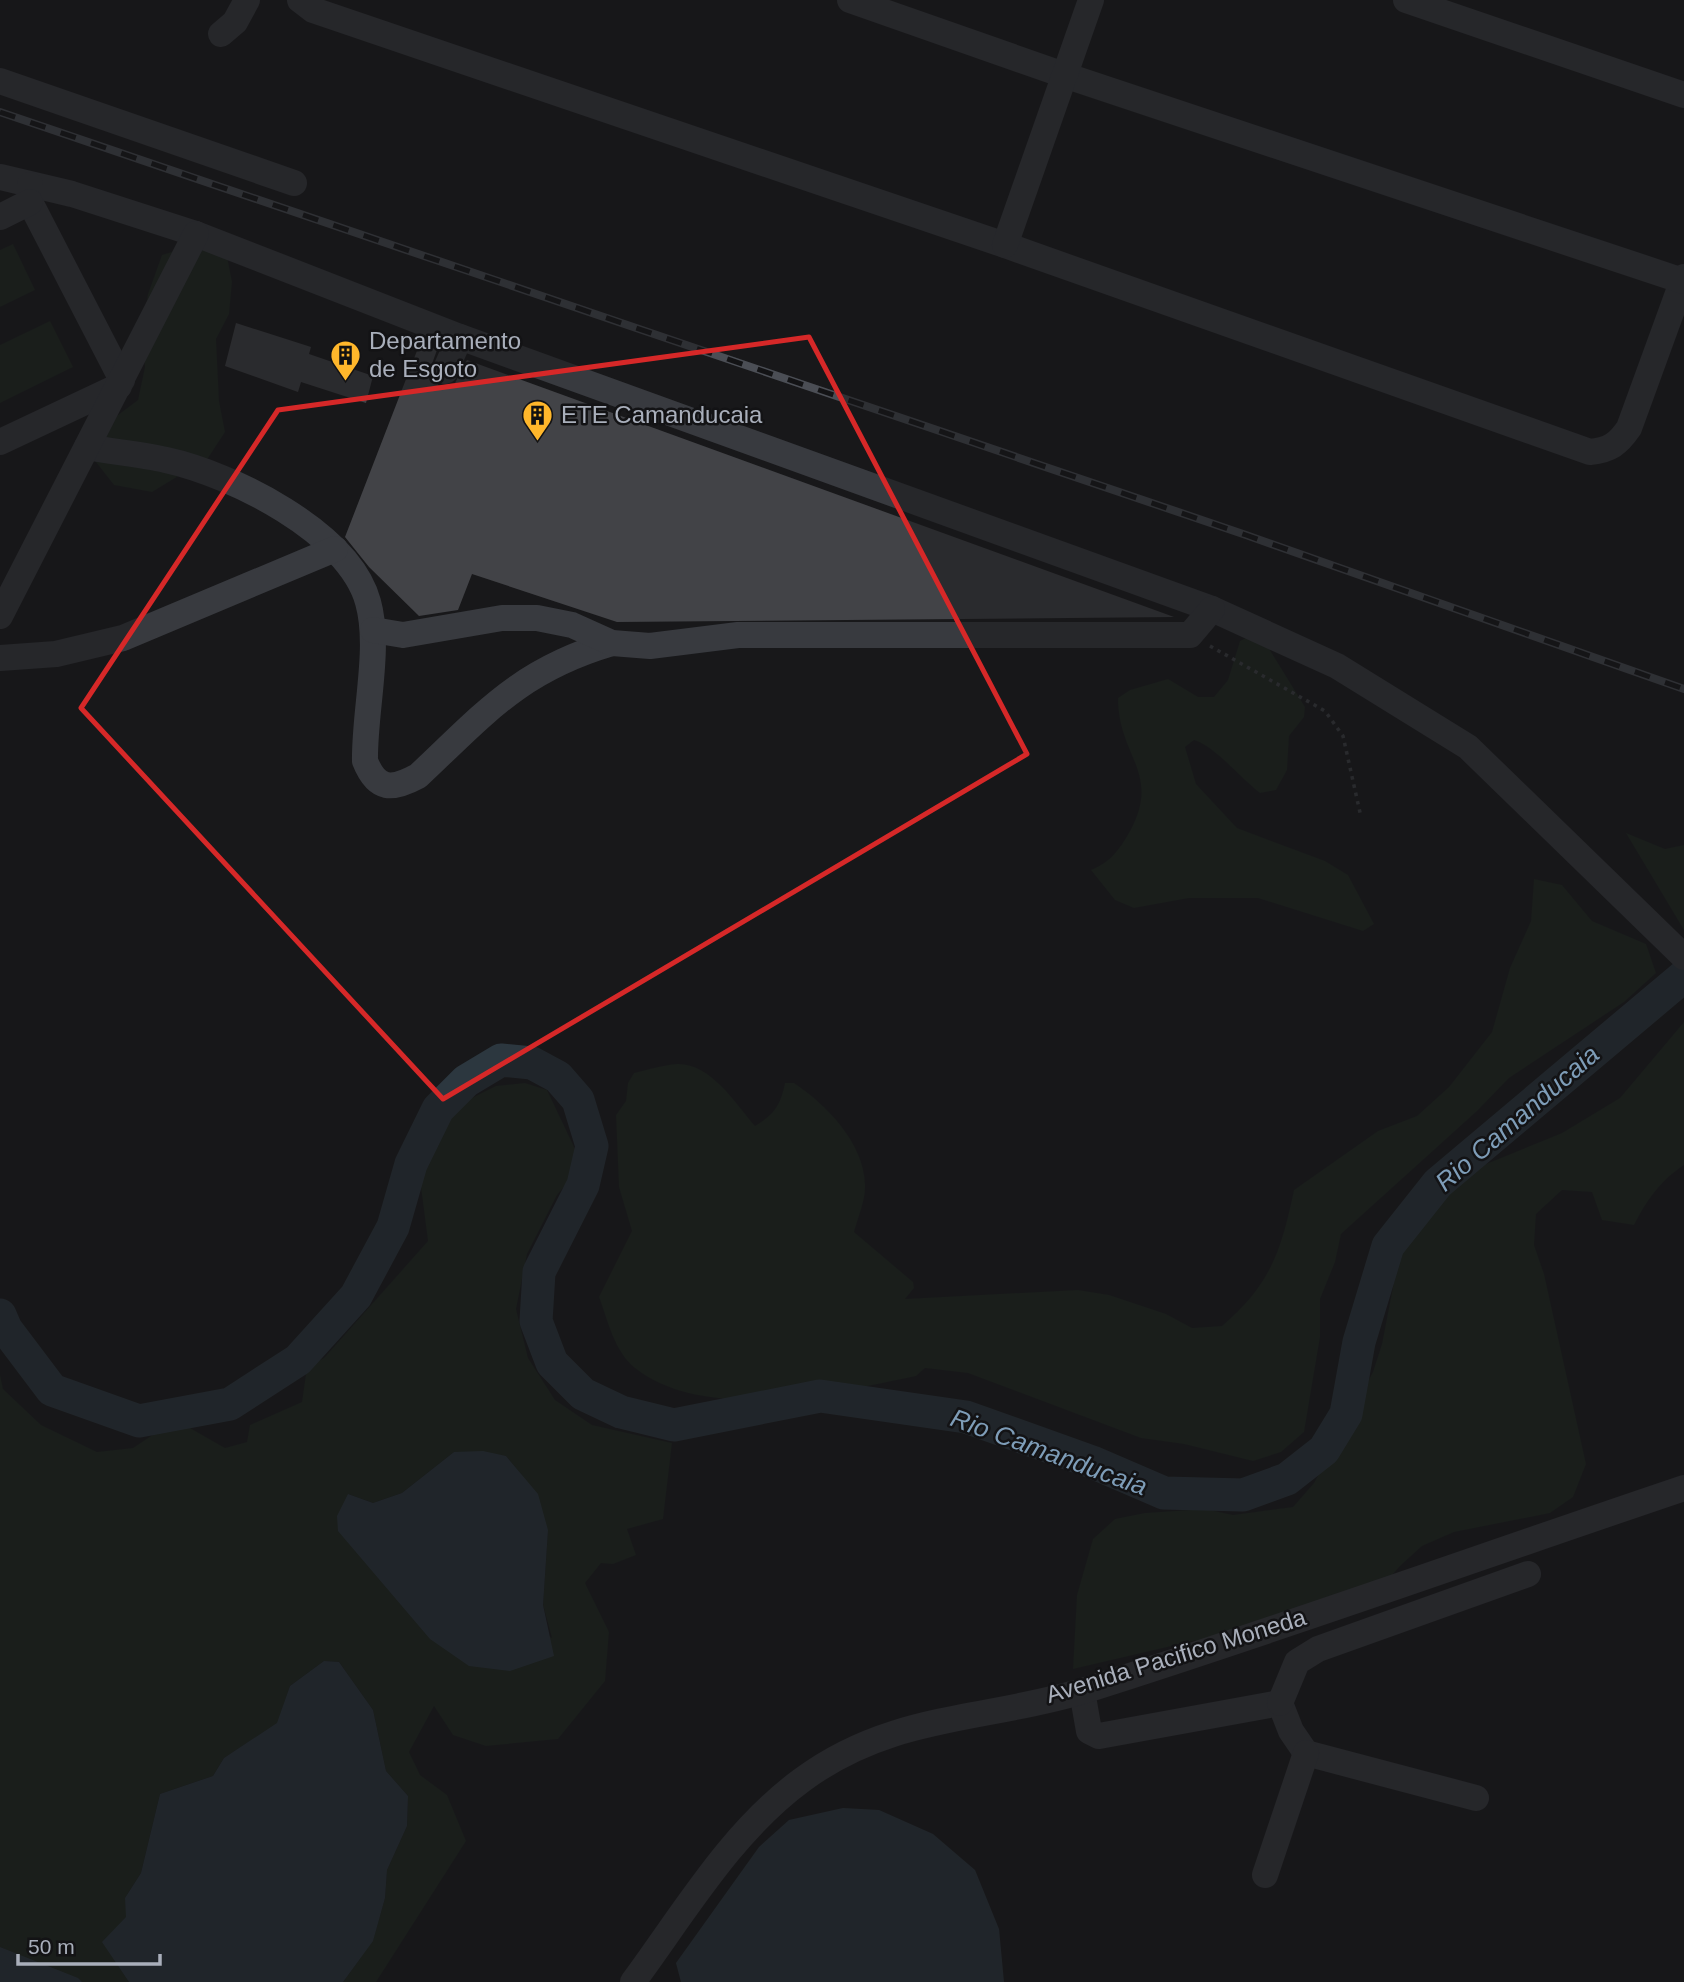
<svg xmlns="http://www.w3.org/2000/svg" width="1684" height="1982" viewBox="0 0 1684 1982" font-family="Arial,sans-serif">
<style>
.green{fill:#1d261e;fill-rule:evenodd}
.water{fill:#2c373f}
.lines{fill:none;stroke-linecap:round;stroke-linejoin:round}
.river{stroke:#2c373f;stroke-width:33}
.building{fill:#424347}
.path{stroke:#3e4146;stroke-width:3.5;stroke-dasharray:3.5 5;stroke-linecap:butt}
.minor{stroke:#383a3f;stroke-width:26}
.rail-casing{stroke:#4b4e55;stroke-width:8}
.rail{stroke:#131315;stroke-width:5;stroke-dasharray:16;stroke-linecap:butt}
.marked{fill:none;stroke:#d62828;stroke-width:5;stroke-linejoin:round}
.labels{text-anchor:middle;stroke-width:5;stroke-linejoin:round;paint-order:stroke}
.poi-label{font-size:24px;fill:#a9afbb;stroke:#131315;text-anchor:start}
.street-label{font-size:24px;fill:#a9afbb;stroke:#131315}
.water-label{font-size:26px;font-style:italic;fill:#7e9db8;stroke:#131315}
</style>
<rect width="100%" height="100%" fill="#18181a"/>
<g class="green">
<path d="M13,244L35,290L0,307V250Z"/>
<path d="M197,244L226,251L232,282L229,314L216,339L219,401L225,432L208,458L152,492L114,485L96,462L86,432L114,418L138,400L145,367L142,331L148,294L162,255Z"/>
<path d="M50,321L73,367L0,403V345Z"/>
<path d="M1252,635L1268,647L1305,707L1304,717L1289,736L1287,770L1276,790L1260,793C1240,778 1216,747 1194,740L1185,747L1196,784L1237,828L1325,861L1348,875L1374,924L1363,931L1258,898H1189L1134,908L1115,900L1091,870C1108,863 1116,854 1126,838C1165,774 1118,759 1118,698L1130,690L1168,679L1198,697H1214L1228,680L1240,641Z"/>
<path d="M1626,833L1665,849L1684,845V930Z"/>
<path d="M1534,879L1562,885L1592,921L1646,944L1656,973L1624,1002L1509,1078L1477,1111L1341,1234L1335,1262L1320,1299V1337L1304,1432L1281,1452L1253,1461L1184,1444L1141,1438L968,1373L925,1368L916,1376C836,1393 705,1423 635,1368C614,1351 608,1321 599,1297L632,1231L619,1187L616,1115L626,1101L628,1083L634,1073C647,1070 663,1065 677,1064C711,1063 735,1103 755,1126C774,1115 781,1104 785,1083H794C826,1104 864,1143 865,1184C866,1199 858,1217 854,1232L913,1282L914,1288L905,1299L1078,1290L1109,1295L1166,1314L1192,1328L1222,1326C1271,1284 1281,1251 1294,1190L1378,1131L1417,1116L1449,1087L1492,1032L1510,968L1531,921Z"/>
<path d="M1684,1022V1165C1660,1181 1647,1200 1634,1225L1602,1220L1592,1192L1562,1190L1536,1214L1534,1245L1544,1274L1586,1464L1573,1497L1550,1513L1454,1532L1422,1546L1400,1566L1381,1588L1234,1637L1193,1641L1073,1669L1077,1595L1093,1539L1115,1519L1145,1513L1205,1509L1233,1515L1293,1507L1314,1483L1373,1372L1382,1344L1399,1256L1413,1231L1450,1185L1474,1169L1562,1133L1620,1098Z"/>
<path d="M525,1083L547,1090L576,1151L574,1175L557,1195L527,1254L516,1309L528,1358L555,1400L592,1425L672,1443L663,1519L627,1529L636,1555L613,1564L601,1563L585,1583L609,1632L605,1681L558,1739L486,1746L453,1735L434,1706L409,1752L420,1775L447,1795L466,1841L376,1982H343L373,1940L385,1898L387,1870L407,1826L408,1796L386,1771L373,1710L339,1662L324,1661L290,1686L278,1723L224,1758L213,1776L160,1794L141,1873L125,1898L127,1917L103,1942L129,1982H82L0,1947V1375L3,1389L41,1425L97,1452L133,1448L163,1428L183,1424L225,1448L247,1442L250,1425L302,1402L307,1367L324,1358L428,1241L418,1164L432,1137L458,1105L496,1086ZM454,1452L506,1456L520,1473L548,1530L543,1605L552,1638L348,1494L373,1503L402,1493Z"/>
</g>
<g class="water">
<path d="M483,1451L506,1456L538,1494L548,1530L543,1605L554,1656L510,1671L469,1666L430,1639L338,1531L337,1516L348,1494L373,1503L402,1493L454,1452Z"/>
<path d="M324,1661L339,1662L373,1710L386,1771L408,1796L407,1826L387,1870L385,1898L373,1941L343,1982H129L102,1942L126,1917L125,1898L141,1873L160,1794L213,1776L224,1758L277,1723L290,1686Z"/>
<path d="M843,1808L879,1810L933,1834L975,1870L999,1929L1004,1982H681L676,1963L759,1847L789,1820Z"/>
<path d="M0,1947L78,1978L82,1982H0Z"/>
</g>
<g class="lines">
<path class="river" d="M0,1315L6,1329L52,1390L139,1421L230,1404L298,1360L356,1296L393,1227L411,1164L438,1109L466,1081L501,1060L532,1063L558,1077L578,1100L592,1146L583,1185L539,1272L536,1321L552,1363L583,1394L621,1412L674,1425L820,1396L966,1417L1092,1462L1164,1493L1243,1495L1287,1479L1324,1450L1346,1414L1359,1342L1388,1246L1438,1183L1684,976"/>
</g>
<g class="building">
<path d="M236,323L311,347L309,354L373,376L366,403L301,382L298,392L225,366Z"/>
<path d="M420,343L437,350L429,372L439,386L455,383L467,360L1174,617L617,622L472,574L458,610L419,616L369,567L345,537Z"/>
</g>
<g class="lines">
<path class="path" d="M1210,646L1325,711L1343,736L1361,817"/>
<g class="minor">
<path d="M300,0L313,10L1005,245L1590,452C1610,450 1618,444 1629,428L1684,277"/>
<path d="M850,0L1064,75L1683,281"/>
<path d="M1406,0L1684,95"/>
<path d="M221,34L235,22L247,0"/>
<path d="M0,81L294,183"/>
<path d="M0,177L72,194L196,234L460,337"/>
<path d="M30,185V202L122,380"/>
<path d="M0,217L30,202"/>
<path d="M1005,245L1091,0"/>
<path d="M445,371L460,337L1212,609L1337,666L1468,747L1684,957"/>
<path d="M0,442L119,386"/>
<path d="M87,447C113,452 140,454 166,460C231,474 349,532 368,602C381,648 364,712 365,761C377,791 392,790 418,776C485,713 520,670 612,643"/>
<path d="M0,616L196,234"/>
<path d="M373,630L403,635L502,618H537L572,625L612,643L650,646L738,635H1190L1212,609"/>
<path d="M0,658L56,654L123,638L335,549"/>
<path d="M1082,1691L1089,1731L1099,1736L1280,1703L1291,1731L1306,1753L1476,1798"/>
<path d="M1280,1703L1297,1662L1318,1649L1528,1574"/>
<path d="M1265,1875L1306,1753"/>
<path d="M633,1982C684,1913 731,1832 802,1780C892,1713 986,1721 1086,1690C1286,1627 1485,1555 1684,1488"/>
</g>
<defs>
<path id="rail" d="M0,112L1246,535L1684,689"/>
</defs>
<use href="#rail" class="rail-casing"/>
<use href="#rail" class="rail"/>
</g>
<path d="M0 0H1684V1982H0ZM809,337L1027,754L443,1099L81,708L278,410Z" fill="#18181a" fill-opacity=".55" fill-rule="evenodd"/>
<path class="marked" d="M809,337L1027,754L443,1099L81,708L278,410Z"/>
<defs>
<symbol id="building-pin" viewBox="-11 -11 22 30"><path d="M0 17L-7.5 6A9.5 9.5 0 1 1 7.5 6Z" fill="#ffb72b" stroke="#131315"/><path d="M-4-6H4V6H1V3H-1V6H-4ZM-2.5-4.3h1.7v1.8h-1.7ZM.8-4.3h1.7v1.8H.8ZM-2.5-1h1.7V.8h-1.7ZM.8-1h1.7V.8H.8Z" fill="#111"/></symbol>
</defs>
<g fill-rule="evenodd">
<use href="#building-pin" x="328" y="338" width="35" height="47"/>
<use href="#building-pin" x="520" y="398" width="35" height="47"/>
</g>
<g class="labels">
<g class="poi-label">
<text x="369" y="349">Departamento<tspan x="369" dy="28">de Esgoto</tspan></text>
<text x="561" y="423">ETE Camanducaia</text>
</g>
<g class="street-label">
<text transform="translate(1176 1656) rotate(-17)" y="8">Avenida Pacifico Moneda</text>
</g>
<g class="water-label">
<text transform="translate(1517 1118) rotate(-41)" y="9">Rio Camanducaia</text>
<text transform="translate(1049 1452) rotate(20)" y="9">Rio Camanducaia</text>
</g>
</g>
<path d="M18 1954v10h142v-10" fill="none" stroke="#a9afbb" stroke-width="3.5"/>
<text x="28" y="1954" font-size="21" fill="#a9afbb" stroke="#131315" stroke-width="5" paint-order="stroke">50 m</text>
</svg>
